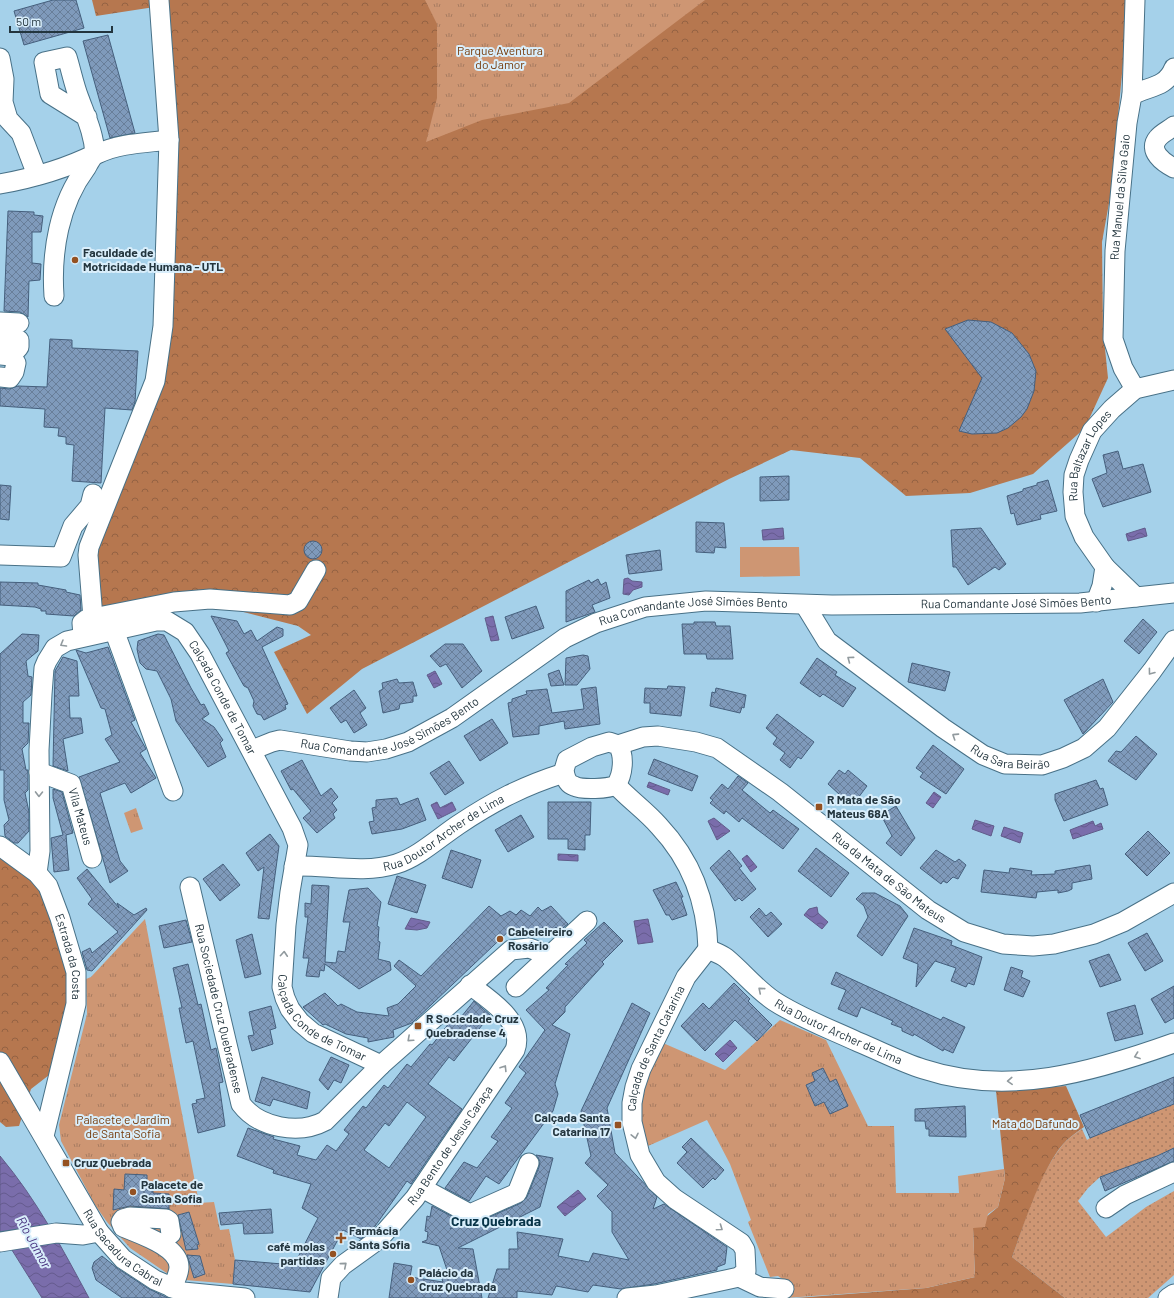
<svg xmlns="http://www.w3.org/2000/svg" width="1174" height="1298" viewBox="0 0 1174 1298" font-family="Barlow,sans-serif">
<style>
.grass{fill:url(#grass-dots)}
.forest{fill:url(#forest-crowns)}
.park{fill:url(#park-tufts)}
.garden{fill:#ce9673}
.water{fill:url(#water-waves);stroke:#605c8a}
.building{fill:url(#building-cross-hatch);stroke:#455f7d;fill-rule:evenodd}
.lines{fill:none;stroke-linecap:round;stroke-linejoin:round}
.minor-casing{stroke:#487187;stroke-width:21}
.minor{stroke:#fff;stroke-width:19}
.oneway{stroke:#919a9e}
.poi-dot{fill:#945121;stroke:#d9eefb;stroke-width:1.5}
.labels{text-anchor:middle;stroke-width:4;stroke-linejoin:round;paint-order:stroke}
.park-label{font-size:12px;fill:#743807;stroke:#d9eefb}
.street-label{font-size:12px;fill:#23353e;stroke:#d9eefb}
.poi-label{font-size:12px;font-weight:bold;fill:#23353e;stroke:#d9eefb;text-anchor:start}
.water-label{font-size:13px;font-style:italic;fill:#47317e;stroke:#d9eefb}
.quarter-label{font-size:14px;font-weight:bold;fill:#083448;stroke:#d9eefb}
</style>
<defs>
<pattern id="grass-dots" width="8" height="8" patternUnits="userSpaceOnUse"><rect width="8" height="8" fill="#ce9673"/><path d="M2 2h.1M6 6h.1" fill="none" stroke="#a77b60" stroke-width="1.8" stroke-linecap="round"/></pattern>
<pattern id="forest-crowns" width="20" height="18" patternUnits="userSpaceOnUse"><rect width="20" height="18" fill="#b6774f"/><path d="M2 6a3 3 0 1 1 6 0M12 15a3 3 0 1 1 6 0" fill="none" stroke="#946243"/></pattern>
<pattern id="park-tufts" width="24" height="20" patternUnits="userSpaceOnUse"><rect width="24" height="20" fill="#ce9673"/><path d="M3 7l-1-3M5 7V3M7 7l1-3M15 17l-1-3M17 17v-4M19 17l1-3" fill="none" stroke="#a77b60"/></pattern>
<pattern id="water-waves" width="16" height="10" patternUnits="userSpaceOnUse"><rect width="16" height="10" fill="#7a6dab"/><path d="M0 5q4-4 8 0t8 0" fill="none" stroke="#645a8d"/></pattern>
<pattern id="building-cross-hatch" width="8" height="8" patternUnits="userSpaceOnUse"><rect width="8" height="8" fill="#7f9abb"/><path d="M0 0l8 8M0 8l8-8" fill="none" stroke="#687e99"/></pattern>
</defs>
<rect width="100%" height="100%" fill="#a5d1ea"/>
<path class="grass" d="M1174,1104V1148L1152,1158L1100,1177L1088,1188L1078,1201L1106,1237L1146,1207L1174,1191V1275L1148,1298H1065L1012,1257C1026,1219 1038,1174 1065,1142C1070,1137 1076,1133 1082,1129L1087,1140L1090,1138Z"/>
<g class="forest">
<path d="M92,0H1126L1128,9L1111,192L1102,242L1103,329L1108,378L1085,428L1033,474L970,493L906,496L860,458L791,450L729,479L362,669L307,714L274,652L311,635L298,626L178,595L94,611L95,552L158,388L161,6L96,16Z"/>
<path d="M0,855L40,885L65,952L70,989L53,1072L31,1089L19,1126L6,1127L0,1122Z"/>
<path d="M1066,1086L1084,1127C1078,1131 1072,1136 1067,1140C1043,1163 1024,1225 1012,1257L1065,1298H796L926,1288L975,1277L973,1228L998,1207L1005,1178L996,1091Z"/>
</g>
<g class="park">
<path d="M425,0H705L569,103L482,120L426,142L437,98V24Z"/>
<path d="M136,808L143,829L131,833L124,813Z"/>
<path d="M145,919L199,1203L214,1202L220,1230L229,1229L235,1260L233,1284L185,1280L171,1276L130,1248L107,1222L95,1205L61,1141L59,1125L87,1014L86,979L91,977Z"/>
<path d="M780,1020L826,1040L868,1126H894L896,1193H959L958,1176L1004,1169L1005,1178L998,1207L988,1214L985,1227L973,1228L975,1277L926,1288L785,1298L784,1280L778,1276L770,1277L748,1222L751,1220L730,1164L707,1120L648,1146C631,1106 646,1078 663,1043L725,1070Z"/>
</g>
<path class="garden" d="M740,547H799L800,576L740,577Z"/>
<g class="water">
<path d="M783,528L784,539L763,540L762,530Z"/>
<path d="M1145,528L1147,536L1128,541L1126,534Z"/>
<path d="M628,578L632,581L642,582V587L633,590L629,595L623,594L624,579Z"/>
<path d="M493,616L499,640L491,641L485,618Z"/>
<path d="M435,671L442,684L434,688L427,675Z"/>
<path d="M649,782L670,790L668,795L647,787Z"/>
<path d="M934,792L941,797L933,808L926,803Z"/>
<path d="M437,802L440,808L452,802L456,810L438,819L431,805Z"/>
<path d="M714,818L730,831L717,840L708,821Z"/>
<path d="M975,820L994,826L991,836L972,829Z"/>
<path d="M1093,821L1095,826L1101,823L1103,829L1073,839L1070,830Z"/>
<path d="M1004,827L1023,833L1020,843L1001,836Z"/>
<path d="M558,854L578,855V861L558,860Z"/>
<path d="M747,855L757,867L751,872L742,859Z"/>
<path d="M817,907L818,913L828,922L822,929L804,915L809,909Z"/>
<path d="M411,918L430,922L427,928L417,930L405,929Z"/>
<path d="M648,919L653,942L638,944L634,921Z"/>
<path d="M730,1040L737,1048L723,1062L715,1054Z"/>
<path d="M0,1156C37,1200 62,1248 89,1298H42L0,1231Z"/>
<path d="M578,1190L586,1199L565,1216L557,1207Z"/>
</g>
<g class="building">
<path d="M53,0H76L84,28L24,45L14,11Z"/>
<path d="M108,35L135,133L110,138L83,41Z"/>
<path d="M8,211L34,212V215L43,216L41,232H32V263L41,264L40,280L29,281L28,317L20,312L4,311Z"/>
<path d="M968,320L991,322L1012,333L1029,354L1036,371L1034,391L1027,409L1021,417L1008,428L997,433L972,434L959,431L982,378L945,329Z"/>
<path d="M50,339L72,340V348L138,351L135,402L132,410L105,408L101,483L72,481L74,445L66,444V437L58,436L59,428L44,427L45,409L0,406V388L9,389L18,386L47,387Z"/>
<path d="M1118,451L1123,469L1143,464L1151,492L1103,507L1092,479L1107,473L1103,455Z"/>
<path d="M789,476V500L760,501V477Z"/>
<path d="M1048,480L1057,511L1040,515L1041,519L1017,525L1014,513L1011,514L1007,496L1023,491V489L1037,485V483Z"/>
<path d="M0,485L11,486L9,520L0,519Z"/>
<path d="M696,522L724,523L726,548L715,547L714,553L696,552Z"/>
<path d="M981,528L1006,564L999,570L995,567L968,585L956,567H953L951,530Z"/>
<circle cx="313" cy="550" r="9"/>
<path d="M660,550L662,570L629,574L626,555Z"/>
<path d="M598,579L601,585L606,582L610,598L592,605L595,612L566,622V591L589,580L591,583Z"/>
<path d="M0,582L38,583V585L66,590V592L80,595L81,610L74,616L46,614V611H41V609L35,607L0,605Z"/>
<path d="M536,606L544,628L512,639L505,617Z"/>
<path d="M211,616L237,621L244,634L251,630L257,641L277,627L283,629V636L262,647L288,704L285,705L286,709L264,720L261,715L257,714L253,706L254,701L248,688L244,686L240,679L226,653L229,651L225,643Z"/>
<path d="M1143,619L1157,632L1139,654L1124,641Z"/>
<path d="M694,622H715L716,626H730L733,659H707L706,654H684L682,624H694Z"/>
<path d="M22,634L39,635L38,651L26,661L28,676L32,677L31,695L23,702V723H29L28,743L22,749L26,770H28V790L25,793L29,812V831L18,843H14L5,836L4,825L9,820L4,800V770H0V654Z"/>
<path d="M158,634L164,635L191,688L201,705L204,704L209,714L202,719L214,727L223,740L220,743L226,757L208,767L176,721L171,699L157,671L146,669L140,663L137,649L138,641Z"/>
<path d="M445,644H463L482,671L462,688L446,664L440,667L430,656Z"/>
<path d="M108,647L135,720L131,722L146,749L140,753L156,778L131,793L125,783L100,793L120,861L128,871L110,883L79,777L120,762L105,739L112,735L105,709L101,708L76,650L86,653Z"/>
<path d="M583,655L588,656L590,669L577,685H565L566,658Z"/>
<path d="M63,657L77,661L79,696H69L70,718H81L83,733L63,739L68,771L53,766L55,671Z"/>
<path d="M817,658L837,672L835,675L856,688L843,707L823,694L820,697L800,683Z"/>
<path d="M912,663L950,672L945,691L908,682Z"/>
<path d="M559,670L564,685L551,686L548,674Z"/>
<path d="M397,679L399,683L413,682L417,696H413V702L400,704L399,709L383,713L379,691L383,689L382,683Z"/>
<path d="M1103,679L1113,702L1083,734L1064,700Z"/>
<path d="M668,686L685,687L681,716L650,713V703H644L645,688L667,689Z"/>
<path d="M596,687L600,724L565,729L564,721L539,726V734L513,737L508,703L512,702V699L527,694L526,691L547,689L552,713L584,709L581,689Z"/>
<path d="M716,688L746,695L744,708L742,707L740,713L710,706L712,692L715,693Z"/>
<path d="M354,690L366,708L360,713L367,725L354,733L346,720L341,723L330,708Z"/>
<path d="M777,714L814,742L801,759L798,757L790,768L780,760L785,753L773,744L777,738L766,728Z"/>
<path d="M492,719L508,743L480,761L464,736Z"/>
<path d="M1136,736L1157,754L1136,780L1108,761L1116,751L1121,752Z"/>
<path d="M933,745L964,769L946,794L920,777L923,773L916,768Z"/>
<path d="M654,759L698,776L692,791L648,774Z"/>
<path d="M302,760L321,796L331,788L338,797L332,803L337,810L333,814L335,818L317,833L303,818L311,811L293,789L291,790L281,771Z"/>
<path d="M449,761L464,783L445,795L430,773Z"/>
<path d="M839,770L845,774L848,770L867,786L852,806L828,784Z"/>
<path d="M738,776L748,783L742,790L770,813L773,810L799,829L783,849L742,818L739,822L726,811L724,814L710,803L713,800L710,798L722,784L728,789Z"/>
<path d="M1096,780L1100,789L1103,788L1108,805L1064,821L1055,800V794Z"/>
<path d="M53,789L62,792L73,833L66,835L69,870L54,872L51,838L63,835L53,798Z"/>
<path d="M397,798L400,805L418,798L426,820L402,829L372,834L369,822L374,821L372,808L376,807V800Z"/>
<path d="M548,802H591L590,835H585V850L568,849V839H548Z"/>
<path d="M896,806L915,838L901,856L886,843L892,836L881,815Z"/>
<path d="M521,815L534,837L508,852L495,830Z"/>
<path d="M1148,831L1170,853L1147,876L1125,854Z"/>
<path d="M270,834L279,846L269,919L258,918L264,867L258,871L246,853Z"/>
<path d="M816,848L849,873L831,897L798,871Z"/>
<path d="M451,850L481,860L472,888L442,878Z"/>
<path d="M729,850L742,866L739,868L756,889L742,901L739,898L735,901L710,868Z"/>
<path d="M936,850L955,862L959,859L966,865L958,879L953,877L947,883L943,881L941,884L920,868Z"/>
<path d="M223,864L240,885L220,901L203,879Z"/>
<path d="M1090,865L1092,879L1072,883V889L1068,891L1058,893V890L1037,892L1036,898L981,892L984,870L1009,873L1010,868L1032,871L1031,875L1055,874V871Z"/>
<path d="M87,869L119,908L117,903L134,915L146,908L147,910L92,971L87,970L82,952L90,948L92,953L118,932L88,904L92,899L77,878Z"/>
<path d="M397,876L426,885L417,913L388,904Z"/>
<path d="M676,882L683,897H681L687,915L672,920L669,915H666L653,890Z"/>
<path d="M312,885L329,886L325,962L336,963L338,951L345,952L350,922H343L349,890L368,888L381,902L377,926L379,927L378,941L380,942L378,959L390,962L391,970L359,989L325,964L324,971L320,970L319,977L306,976L309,958H303L308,917H305V903L311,904Z"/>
<path d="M862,893H875L900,906L908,916L882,956L857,936L868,917L864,906L856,899Z"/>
<path d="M489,906L501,916L510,911L516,915L521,910L530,916L538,907L542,911L551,906L568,924L559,931L556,927L548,934L543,927L533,936L529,930L522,936L513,927L412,1023L393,1030L394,1037L368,1042V1038L346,1034L325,1024L323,1025L303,1007L325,993L338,1006L341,1004L357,1012L389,1016L387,1008L398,1004L416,986L394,966L399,960L421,976Z"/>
<path d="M759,908L766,916L771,912L782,924L768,937L750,917Z"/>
<path d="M186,920L192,942L164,948L159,926Z"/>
<path d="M604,922L623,941L602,962L604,964L565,1007V1012L552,1025L570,1034L555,1084L558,1094L553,1111L499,1184L486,1176L469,1201L445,1188L464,1162L477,1168L498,1141L491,1137L512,1108L505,1103L526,1073L519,1067L545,1030L526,1010L549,990L546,988L568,965L565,964L587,943L584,940Z"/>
<path d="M914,928L952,941L951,945L982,957L974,985L968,983L966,987L951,981L956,968L935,961L916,987L918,964L903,958Z"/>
<path d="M1147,933L1163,961L1145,971L1128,943Z"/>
<path d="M252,934L261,974L245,978L236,940Z"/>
<path d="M1109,954L1121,980L1100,987L1089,961Z"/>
<path d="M188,964L198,1005L201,1004L211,1050L216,1048L223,1082L219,1083L225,1126L198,1133L192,1104L197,1103L196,1100L205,1098L193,1041L186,1043L179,1008H182L173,968Z"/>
<path d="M1011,967L1023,971L1021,977L1030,981L1023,997L1004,990Z"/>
<path d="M836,972L941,1020L943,1017L965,1027L953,1053L944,1049L943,1051L914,1034L913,1036L902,1031V1028L891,1024L893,1021L861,1007L857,1017L838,1009L846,990L831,984Z"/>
<path d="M734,983L750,999L748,1001L772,1025L757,1041L735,1020L705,1051L681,1026L703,1003L709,1009Z"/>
<path d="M1174,986V1018L1165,1023L1151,999Z"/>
<path d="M474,1001L490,1015L454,1061L449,1057L428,1084L462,1109L411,1184L407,1181L373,1229L361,1239L343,1230L310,1292L233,1284L235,1260L294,1265L318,1218L302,1208L311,1184L273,1173L274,1170L237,1156L248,1128L274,1137L273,1139L300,1146L297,1155L316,1160L327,1145L336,1151L349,1134L344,1130L363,1106L366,1108L384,1085L388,1088L407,1064L411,1067L430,1044L432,1045L453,1018L457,1022ZM407,1102L426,1117L389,1168L364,1150L385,1123L389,1126Z"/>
<path d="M632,1003L650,1013L607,1108L615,1153L657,1197L653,1209L664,1204L727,1247L725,1264L717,1267V1270L654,1284L621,1289L593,1285L588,1292L556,1286L552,1295L517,1291V1298H488L497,1269H509V1249H518L517,1232L563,1239L558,1256L589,1262L593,1253L629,1260L612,1232V1212L597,1196L608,1185L585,1163L591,1156L581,1111Z"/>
<path d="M1135,1005L1143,1034L1115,1041L1107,1013Z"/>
<path d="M271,1006L276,1028L270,1030L273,1044L252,1051L248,1036L254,1035L249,1012Z"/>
<path d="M331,1057L349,1065L341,1083L334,1080L328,1090L319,1080Z"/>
<path d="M823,1068L830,1082L836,1079L848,1106L830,1114L824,1102L815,1106L806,1085L815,1081L812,1073Z"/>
<path d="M262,1077L310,1092L307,1109L273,1099L270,1106L255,1101Z"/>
<path d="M1174,1077V1104L1090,1138L1080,1115Z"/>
<path d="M965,1106L966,1137L929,1136V1129H926L925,1121H915V1109Z"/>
<path d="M691,1138L724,1170L715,1180L713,1178L703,1188L677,1163L687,1152L682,1147Z"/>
<path d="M1174,1148V1161L1105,1191L1100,1177L1157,1156Z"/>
<path d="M536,1155L553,1158L540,1207L458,1248L473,1249L482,1298H389L394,1263L412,1266L410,1277L443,1282L440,1273L447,1270L439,1246L422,1242L427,1240L428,1232L425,1231L427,1216L430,1217L432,1206L457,1219L450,1229L463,1223L474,1224L521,1203L527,1197L539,1167L540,1161Z"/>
<path d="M125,1174L147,1175V1190H153V1193L169,1194V1209L130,1206L113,1210L114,1189L124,1190Z"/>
<path d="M271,1209L273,1233L244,1234L243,1223L221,1225L219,1213Z"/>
<path d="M189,1212L199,1244L197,1245L198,1249L186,1250L178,1215Z"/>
<path d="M187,1255L200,1256L205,1274L194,1278Z"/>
<path d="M102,1256L117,1268L149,1289L168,1298H122L96,1280L92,1268L94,1262Z"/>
</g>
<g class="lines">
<defs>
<g id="minor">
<path d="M0,58L4,79L3,102L8,119L21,133L37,175"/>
<path d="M1132,95C1149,86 1166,88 1174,68"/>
<path d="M1174,126C1169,130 1162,133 1158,138C1147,151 1164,163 1174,168"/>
<path d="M0,184C33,178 65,169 95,154C94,134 86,117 79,98C74,85 71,70 67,57L44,62L50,94L87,117"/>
<path d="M54,296C51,252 59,204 86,168C89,163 92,156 97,154C120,143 145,143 169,140"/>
<path d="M0,322L19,323"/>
<path d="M0,338L19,340V347L11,356L0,355"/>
<path d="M0,377L10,378L14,372L16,363L11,356"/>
<path id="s1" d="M1135,389L1123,368L1113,339L1115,251L1127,123L1132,95L1135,0"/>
<path d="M0,555L61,557L73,526L90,506L93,494"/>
<path id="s2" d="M1105,567L1084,537L1075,516L1073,492L1074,475L1079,460L1092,431L1112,409L1135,389L1174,380"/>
<path d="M1096,602L1102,586L1105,567L1136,597"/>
<path id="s3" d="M805,605L827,641L943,728L983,755L1005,764L1042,765L1063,758L1084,748L1107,728L1152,671L1174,640"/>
<path d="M93,618L174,602L210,599L290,605L298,601L316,570"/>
<path d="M114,630L173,791"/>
<path d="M83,636L82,623L87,619L93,618L88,555L89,547L155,381L163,326L169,140L159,0"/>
<path d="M609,742L618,745C625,756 623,775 616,785C608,789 582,790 574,786C567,784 565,777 564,770L567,760L592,747Z"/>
<path id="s4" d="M618,745L643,737L658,736L696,742L717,748L780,792L928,910L964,932L1003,944L1033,946L1054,944L1094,934L1123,922L1174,893"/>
<path id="s5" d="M252,750L272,742L280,740L350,751L367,752L386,749L408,742L452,718L565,638L596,623L645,607L706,601L832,605L1080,603L1174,593"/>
<path id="s6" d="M39,772L71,784L92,858"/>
<path d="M616,785C630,800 646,811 659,826C691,860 707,902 708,949"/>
<path id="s7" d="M0,846L37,873L48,886L60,918L76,972V1004L44,1136"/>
<path id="s8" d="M294,866C328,865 363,874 396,864C417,858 440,837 458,825C494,801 523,786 564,773"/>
<path id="s9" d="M37,873L40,851L39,750L42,694L44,668L47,661L55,648L67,641L156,621H167L185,632L200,654L292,828L298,845L290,892L286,925L282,987L285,998L290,1009L300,1022L313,1033L381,1065"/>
<path id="s10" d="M190,887L241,1104C259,1128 299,1135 325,1121L381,1065L511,950L529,948L549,955"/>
<path id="s11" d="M708,949C714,952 721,954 726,958C743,972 756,989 774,1001C800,1018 830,1029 858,1042C880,1051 901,1062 923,1069C1008,1097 1093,1072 1174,1043"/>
<path d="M516,987L587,921"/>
<path id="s12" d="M0,1062L99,1232L123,1259L155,1280L183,1292L245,1298"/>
<path d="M422,1188L470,1214L517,1193L529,1163"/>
<path d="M1106,1208L1125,1195L1174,1172"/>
<path d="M171,1234L169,1221L166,1219L130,1217L123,1219L121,1222L123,1227C139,1234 179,1246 179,1267C179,1274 175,1281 172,1288"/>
<path d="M0,1242L56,1233L83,1235L99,1232"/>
<path d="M739,1277L760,1287L784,1289"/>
<path id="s13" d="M328,1298L331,1278L343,1265L379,1239L415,1198L515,1050C525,1022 490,1000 470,985"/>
<path id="s14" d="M627,1298L656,1295L730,1279L739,1277L746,1271L745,1250L741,1243L675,1199L656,1182L640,1155L632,1122V1103L635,1087L641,1069L686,977L708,949"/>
<path d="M1168,1298L1174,1294"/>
</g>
</defs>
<use href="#minor" class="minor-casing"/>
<use href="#minor" class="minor"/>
</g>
<defs><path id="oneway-chevron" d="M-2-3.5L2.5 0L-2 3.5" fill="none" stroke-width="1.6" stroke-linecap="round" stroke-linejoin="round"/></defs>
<g class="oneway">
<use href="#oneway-chevron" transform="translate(63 644) rotate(150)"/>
<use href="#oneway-chevron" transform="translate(850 659) rotate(-143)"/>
<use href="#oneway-chevron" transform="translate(1151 672) rotate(127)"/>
<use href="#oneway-chevron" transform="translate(955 736) rotate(-147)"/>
<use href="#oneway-chevron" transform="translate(39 794) rotate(91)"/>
<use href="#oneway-chevron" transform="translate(284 954) rotate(-86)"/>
<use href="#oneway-chevron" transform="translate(761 990) rotate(-140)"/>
<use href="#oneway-chevron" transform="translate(410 1039) rotate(138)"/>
<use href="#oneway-chevron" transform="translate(1137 1056) rotate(160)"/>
<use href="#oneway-chevron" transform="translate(504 1068) rotate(-58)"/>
<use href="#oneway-chevron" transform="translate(1010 1081) rotate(177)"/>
<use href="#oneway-chevron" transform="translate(635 1136) rotate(78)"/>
<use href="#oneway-chevron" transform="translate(720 1228) rotate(35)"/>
<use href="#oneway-chevron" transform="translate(344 1265) rotate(-40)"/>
</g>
<g class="poi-dot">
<circle cx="75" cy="260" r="4"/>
<rect x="815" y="803" width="8" height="8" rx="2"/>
<circle cx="500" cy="939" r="4"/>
<rect x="414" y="1022" width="8" height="8" rx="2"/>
<rect x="614" y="1121" width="8" height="8" rx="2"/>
<rect x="62" y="1159" width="8" height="8" rx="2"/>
<circle cx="133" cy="1192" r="4"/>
<path d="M339 1232h4v4h4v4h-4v4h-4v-4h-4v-4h4z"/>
<circle cx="333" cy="1254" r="4"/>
<circle cx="411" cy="1280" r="4"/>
</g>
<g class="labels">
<g class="park-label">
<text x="500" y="55">Parque Aventura<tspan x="500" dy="14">do Jamor</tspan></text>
<text x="123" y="1124">Palacete e Jardim<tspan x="123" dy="14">de Santa Sofia</tspan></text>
<text x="1035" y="1128">Mata do Dafundo</text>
</g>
<g class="street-label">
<text dy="4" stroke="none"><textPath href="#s1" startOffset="197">Rua Manuel da Silva Gaio</textPath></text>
<text dy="4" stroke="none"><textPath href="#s2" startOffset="124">Rua Baltazar Lopes</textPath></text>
<text dy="4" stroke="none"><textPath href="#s5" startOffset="806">Rua Comandante José Simões Bento</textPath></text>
<text dy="4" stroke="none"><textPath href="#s5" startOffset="482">Rua Comandante José Simões Bento</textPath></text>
<text dy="4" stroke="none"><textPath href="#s9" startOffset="441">Calçada Conde de Tomar</textPath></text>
<text dy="4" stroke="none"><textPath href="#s5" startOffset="146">Rua Comandante José Simões Bento</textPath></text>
<text dy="4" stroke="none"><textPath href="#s3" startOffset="263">Rua Sara Beirão</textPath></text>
<text dy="4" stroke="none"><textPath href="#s6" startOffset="68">Vila Mateus</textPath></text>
<text dy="4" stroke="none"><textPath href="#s8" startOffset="159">Rua Doutor Archer de Lima</textPath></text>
<text dy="4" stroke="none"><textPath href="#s4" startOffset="317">Rua da Mata de São Mateus</textPath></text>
<text dy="4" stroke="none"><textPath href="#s7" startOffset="137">Estrada da Costa</textPath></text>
<text dy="4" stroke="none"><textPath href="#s10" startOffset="125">Rua Sociedade Cruz Quebradense</textPath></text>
<text dy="4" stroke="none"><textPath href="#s9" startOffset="801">Calçada Conde de Tomar</textPath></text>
<text dy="4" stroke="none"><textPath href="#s11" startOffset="156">Rua Doutor Archer de Lima</textPath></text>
<text dy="4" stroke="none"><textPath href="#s14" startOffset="401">Calçada de Santa Catarina</textPath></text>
<text dy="4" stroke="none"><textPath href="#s13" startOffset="200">Rua Bento de Jesus Caraça</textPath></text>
<text dy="4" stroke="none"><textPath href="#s12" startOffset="225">Rua Sacadura Cabral</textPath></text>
</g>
<g class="poi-label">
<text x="83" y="257">Faculdade de<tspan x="83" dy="14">Motricidade Humana - UTL</tspan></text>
<text x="827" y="804">R Mata de São<tspan x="827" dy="14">Mateus 68A</tspan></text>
<text x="508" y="936">Cabeleireiro<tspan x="508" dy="14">Rosário</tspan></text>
<text x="426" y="1023">R Sociedade Cruz<tspan x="426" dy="14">Quebradense 4</tspan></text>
<text x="610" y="1122" text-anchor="end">Calçada Santa<tspan x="610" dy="14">Catarina 17</tspan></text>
<text x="74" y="1167">Cruz Quebrada</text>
<text x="141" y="1189">Palacete de<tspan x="141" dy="14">Santa Sofia</tspan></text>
<text x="349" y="1235">Farmácia<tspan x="349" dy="14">Santa Sofia</tspan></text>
<text x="325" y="1251" text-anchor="end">café molas<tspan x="325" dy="14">partidas</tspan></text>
<text x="419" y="1277">Palácio da<tspan x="419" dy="14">Cruz Quebrada</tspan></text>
</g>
<g class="water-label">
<text transform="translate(34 1242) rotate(61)" y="5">Rio Jamor</text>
</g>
<g class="quarter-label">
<text x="496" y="1226">Cruz Quebrada</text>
</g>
</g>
<path d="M10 26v6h102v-6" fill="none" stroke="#23353e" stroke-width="2"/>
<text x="16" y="26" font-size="12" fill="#23353e" stroke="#d9eefb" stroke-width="3" paint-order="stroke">50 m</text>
</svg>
